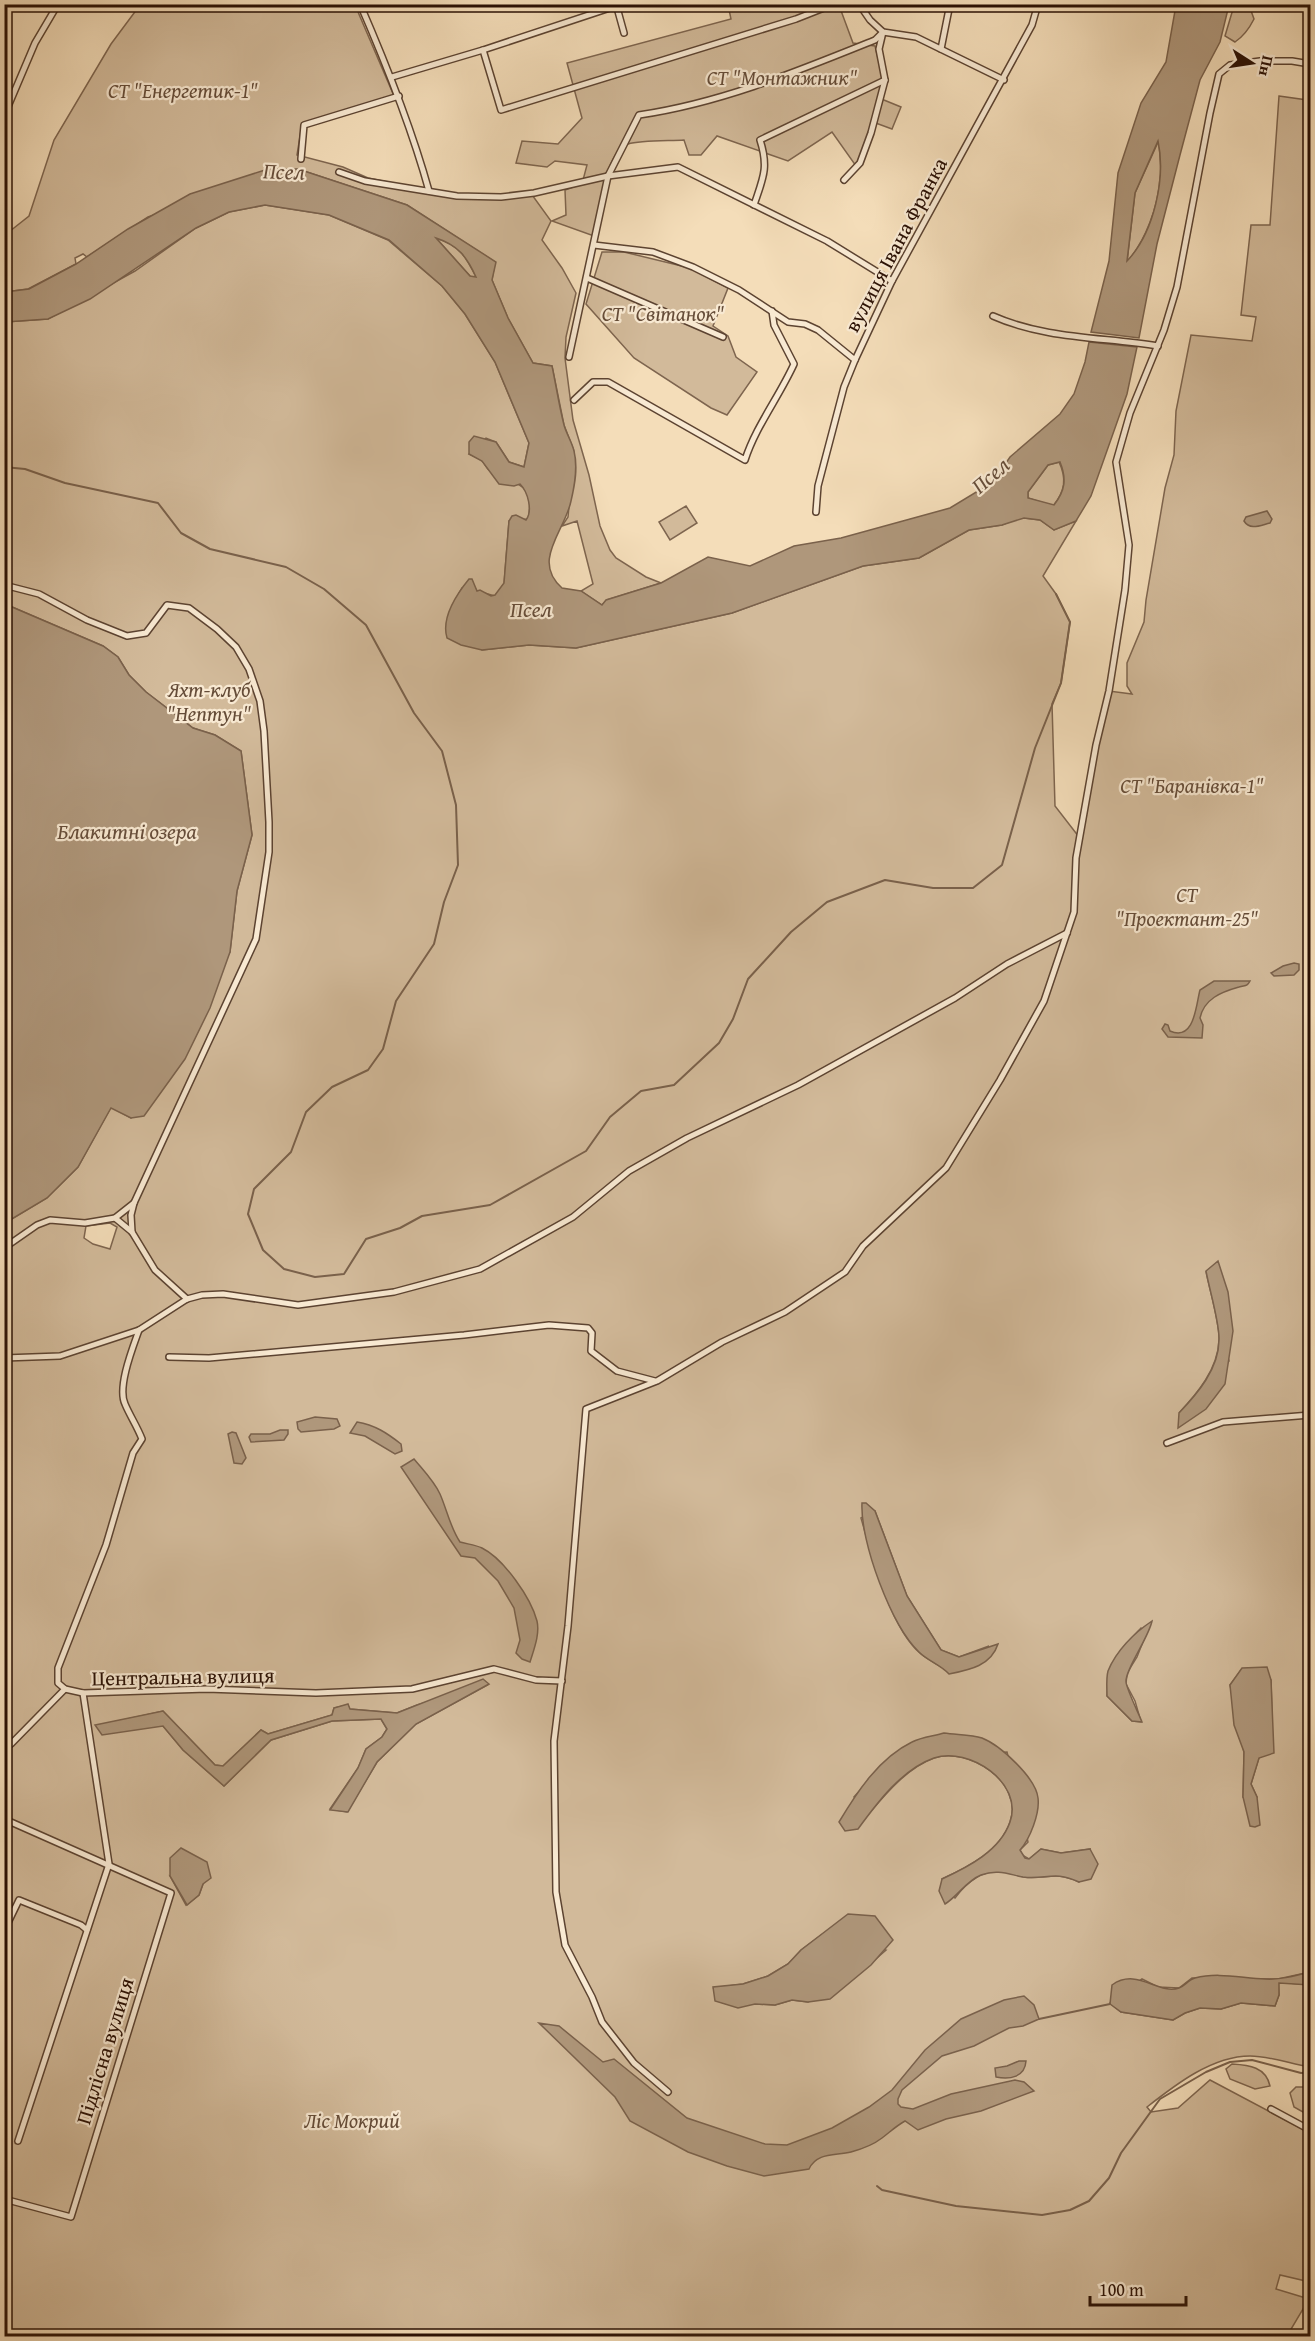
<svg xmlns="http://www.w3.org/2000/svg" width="1315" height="2341" viewBox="0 0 1315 2341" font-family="'Gentium Book Plus',serif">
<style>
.green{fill:#d2ba9a;stroke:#7e654f;stroke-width:1.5;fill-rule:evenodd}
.water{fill:#af977b;stroke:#7a614b;stroke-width:1.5;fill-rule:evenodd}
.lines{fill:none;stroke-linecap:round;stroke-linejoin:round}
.stream{stroke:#7a614b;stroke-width:2}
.street-casing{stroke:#5c4331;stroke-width:8}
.street{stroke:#f8e9d2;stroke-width:5}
.labels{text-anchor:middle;stroke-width:4.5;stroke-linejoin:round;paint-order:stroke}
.park-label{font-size:21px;font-style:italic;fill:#654c38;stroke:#f8e9d2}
.street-label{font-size:21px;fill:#2a1004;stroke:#f8e9d2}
.water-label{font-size:22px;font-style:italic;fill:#664d3a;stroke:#f8e9d2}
</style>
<rect width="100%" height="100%" fill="#f4ddb9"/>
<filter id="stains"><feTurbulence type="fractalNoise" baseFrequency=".00333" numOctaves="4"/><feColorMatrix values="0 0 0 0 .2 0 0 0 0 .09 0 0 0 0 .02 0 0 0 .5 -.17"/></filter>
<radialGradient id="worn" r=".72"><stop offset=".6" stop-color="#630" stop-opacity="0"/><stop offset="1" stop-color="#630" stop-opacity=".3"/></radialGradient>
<g class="green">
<path d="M140,5H355L394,96L302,124L297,155L343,167L368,178L448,194H504L530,192L551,221L542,240L562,268L576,293L566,337L565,358L573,420L589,475L600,526L610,550L616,558L646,577L661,583L607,600L602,605L581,591L593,584L577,521L562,526L568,517L574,451L564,425L552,366L533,363L508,318L492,280L495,262L407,205L298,169L148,217L87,257L83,254L75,258L76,264L28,289L5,292V235L29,216L54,140L111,44Z"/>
<path d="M728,5H849L840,8L853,43L875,46L883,78L879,98L901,107L892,129L873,122L856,166L832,132L788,161L717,136L701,155H689L684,140C670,141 641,140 628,144C605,151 598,215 594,236L552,221L566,215L565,190L582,184L587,165L555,161L547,167L516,163L522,141L558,144L582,118L567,63L731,19Z"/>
<path d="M1250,8L1254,19C1249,29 1244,36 1235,42L1225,36L1233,9Z"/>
<path d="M1279,96L1307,100L1305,116L1310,117V1972L1278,1979L1192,1978L1179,1988L1158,1987L1142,1979L1110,2003L1121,2012L1173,2020L1185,2013L1200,2008L1221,2009L1241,2003L1275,2006L1279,1995L1278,1982L1310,1985V2067C1291,2064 1270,2056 1250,2056C1212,2056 1175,2085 1147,2107L1151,2112L1178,2108L1210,2080L1310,2133V2282L1280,2275L1276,2289L1309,2299L1287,2336H5L4,1906L8,1895L4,1885L5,1223L47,1198L78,1167L111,1107L131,1118L230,952L237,891L252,835L241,751L215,735L193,728L146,692L129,675L118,657L103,646L5,604V322L48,319L135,271L196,228L229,212L265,205L329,215L388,240L442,286L465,314L495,362L529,443L524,467L509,462L496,442L486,438L469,454C473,456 478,458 481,460C485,463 486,468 490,471C514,485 536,481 528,519L509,521L504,584L495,596L477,591L473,585L462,588L456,599L482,650L529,645L576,648L732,613L863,566L919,558L969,530L1002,525L1016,519L1024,518L1040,520L1054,530L1076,521L1043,576L1056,594L1070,622L1061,683L1052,704L1055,806L1079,837L1109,691L1132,694L1127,686V663L1144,622L1146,600L1165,488L1174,455L1176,411L1191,335L1252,341L1256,317L1241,315L1251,225H1270ZM110,1223L117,1227L110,1249L93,1244L84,1238L86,1226ZM1206,1271L1229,1361L1179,1413C1197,1394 1218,1369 1219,1340C1220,1324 1209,1288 1206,1271ZM875,1511L907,1596L941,1650L959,1657L989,1646L945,1669C937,1664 928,1660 921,1654C890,1628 872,1556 861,1518ZM1141,1628L1146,1634L1137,1657L1127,1673L1126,1684L1135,1701L1141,1722L1132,1721L1107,1696C1108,1661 1118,1652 1141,1628ZM1242,1669L1271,1680L1272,1715L1251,1784L1257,1797H1243L1244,1752L1230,1685ZM489,1684L416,1724L377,1762L347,1812L330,1809L358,1768L366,1749L382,1737L387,1729L381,1719L332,1721L271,1740L224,1786L183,1750L163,1726H96L163,1711L215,1765L223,1766L261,1730L268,1734L332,1715L334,1708L348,1705L349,1709L397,1713L417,1705ZM1007,1752L1028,1842L1020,1850L1022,1855L1029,1859L1041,1849L1061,1853L1090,1849L1079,1882C1055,1870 1047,1880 1024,1877C1017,1876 1010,1872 1002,1871C982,1870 966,1883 955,1898L942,1879C968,1867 1000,1851 1010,1822C1024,1783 969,1746 934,1758C909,1767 888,1791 871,1811L854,1797L888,1759ZM170,1876L203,1884L199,1895L186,1905ZM824,1933L886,1950L854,1978L808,2002L792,2000L775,2005L755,2004L713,1988L743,1984L768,1976L788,1964L801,1950Z"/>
<path d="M1159,140C1159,152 1162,166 1160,178C1158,207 1146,240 1127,262L1135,193Z"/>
<path d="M436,238C460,246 465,255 476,277L473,278L470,276Z"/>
<path d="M602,252H624L690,268L728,288L713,326L728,336L736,357L757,372L727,415L711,408L634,358L586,304Z"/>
<path d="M1059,462C1067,479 1065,491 1053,506L1028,498V492L1048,465Z"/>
<path d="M686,506L697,523L670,540L659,522Z"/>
<path d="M1232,2064C1249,2065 1266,2067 1270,2086L1255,2089L1230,2079L1226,2069Z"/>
<path d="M1296,2087H1310V2116L1294,2107L1290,2093Z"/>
</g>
<g class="water">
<path d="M1176,5H1229L1220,42L1200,80L1180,155L1157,244L1139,338L1091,332L1109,261L1118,173L1141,103L1166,62ZM1158,141C1166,178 1154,233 1127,261L1135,193Z"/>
<path d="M268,169H298L407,205L496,262L492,280L508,318L533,363L552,366C556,385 559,406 564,425C566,433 572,442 574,451C578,467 575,484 571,501C565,531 531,561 562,588L581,591L602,605L606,600L661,583L708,557L750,566L794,546L841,538L950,508L993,482L1010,457L1060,414L1074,394L1085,362L1089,342L1137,347L1127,394L1091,496L1076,521L1054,530L1040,520L1024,518L1002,525L969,530L919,558L863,566L732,613L576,648L529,645L482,650L461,645L447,638C441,618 456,595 469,579H472L477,591L480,590L491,596L495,595L504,583L509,521L512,516L516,515L526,520C533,511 528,492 520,484L514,486L499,484L482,461L469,454V442L474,436L496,442L509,462L524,467L529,443L495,362L465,314L442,286L389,240L329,215L265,205L229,212L196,228L90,299L48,319L5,322V292L29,289L76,264L128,229L190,194ZM436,238C458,245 467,257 476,277L470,276ZM1060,462C1067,479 1065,491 1054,505L1028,498V492L1048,465Z"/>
<path d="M1267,511L1272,519L1270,523C1261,525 1250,531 1244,521L1246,517Z"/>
<path d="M5,604L103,646L118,657L129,675L146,692L193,728L215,735L241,751L252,835L237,891L230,952L210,1008L185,1059L144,1116L131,1118L111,1108L78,1167L47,1198L5,1223Z"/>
<path d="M1294,963L1299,964V970L1294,975L1274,976L1271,973L1283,966Z"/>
<path d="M1214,981H1250C1247,987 1245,985 1239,987C1221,992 1204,999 1200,1018L1203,1025L1202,1038L1168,1037L1162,1029L1165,1024L1168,1025L1170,1031C1195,1042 1196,1004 1200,990Z"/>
<path d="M1218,1261L1228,1292L1233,1331L1225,1384L1206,1409L1178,1428L1179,1413C1197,1394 1219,1369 1219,1340C1220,1324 1209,1288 1206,1271Z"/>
<path d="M315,1417L337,1419L340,1426L334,1429L301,1432L298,1429L297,1422Z"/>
<path d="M357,1422C375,1425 387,1433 401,1444L402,1451L395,1454L365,1436L350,1433Z"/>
<path d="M280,1430H288V1434L284,1440L251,1442L249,1437L251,1434H270Z"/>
<path d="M232,1432L236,1433L246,1458L242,1464L234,1463L228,1434Z"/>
<path d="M414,1459C423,1470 434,1481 440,1494C447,1510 450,1527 460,1542C467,1544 476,1545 482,1548C504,1559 531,1598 537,1621C540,1634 534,1649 530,1662L522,1659L516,1653L520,1640L514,1608L498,1581L475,1558L461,1556L401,1467Z"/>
<path d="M862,1503H866L875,1511L907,1596L941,1650L959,1657L998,1644C991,1666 969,1670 949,1674C941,1665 928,1661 919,1652C891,1625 860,1542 862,1503Z"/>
<path d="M1152,1621C1149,1637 1125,1670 1126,1682C1127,1690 1138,1712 1142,1722L1132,1721L1107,1696C1107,1688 1106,1678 1108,1671C1116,1651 1134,1633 1152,1621Z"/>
<path d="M1267,1667L1271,1680L1274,1753L1259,1758L1251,1784L1257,1797L1260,1825L1255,1827L1250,1826L1243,1797L1244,1752L1234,1725L1230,1685L1242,1668Z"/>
<path d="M483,1679L489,1684L416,1724L377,1762L348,1812L330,1810L358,1768L366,1749L382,1737L387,1729L381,1719L332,1721L271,1740L224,1786L183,1750L163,1726L102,1735L95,1725L163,1711L215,1765L223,1766L261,1730L268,1734L332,1715L334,1708L348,1704L350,1709L397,1713Z"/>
<path d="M944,1733C956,1735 971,1734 982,1738C1000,1745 1036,1778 1038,1798C1040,1813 1030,1839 1020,1850L1025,1858L1029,1859L1041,1849L1061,1853L1090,1849L1098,1864L1091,1879L1079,1882C1054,1870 1046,1880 1023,1877C1008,1874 997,1869 981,1875C966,1881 958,1896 945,1904L939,1891L942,1879C968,1867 1000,1851 1010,1822C1024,1783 969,1746 934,1758C902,1769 877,1803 858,1829L845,1831L839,1822C857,1792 879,1758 912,1742C921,1737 934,1736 944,1733Z"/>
<path d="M181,1848L207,1862L211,1878L203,1884L199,1895L187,1905L170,1876V1858Z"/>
<path d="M848,1914L875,1916L893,1940L871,1965L830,1999L808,2002L792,2000L775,2005L755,2004L738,2008L715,2001L713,1987L743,1984L768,1976L788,1964L801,1950Z"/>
<path d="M1310,1972V1985L1279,1983V1995L1275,2006L1241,2003L1221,2009L1200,2008L1185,2013L1173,2020L1121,2012L1110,2004L1112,1985C1137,1967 1158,1995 1179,1988C1185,1986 1188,1980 1195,1978C1218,1972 1241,1978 1265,1979C1280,1980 1295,1976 1310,1972Z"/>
<path d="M1024,1996L1034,2005L1039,2019L1023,2026L1009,2028L974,2046L942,2056L902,2090L898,2099V2104L901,2107L913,2109L951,2094L1015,2080L1024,2082L1034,2091L981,2111L946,2119L918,2130L905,2121C896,2126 890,2132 882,2138C873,2145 862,2149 851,2152C835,2156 817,2152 809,2169L764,2176L727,2166L688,2152L630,2121L615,2097L539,2023L559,2026L603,2062L614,2059L687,2118L765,2144L787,2145L832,2128L869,2107L892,2090L925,2050L961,2019L1004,2000Z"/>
<path d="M1019,2061H1026C1025,2077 1010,2080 996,2077L995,2068L1007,2066Z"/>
</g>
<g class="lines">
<g class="stream">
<path d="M4,467L25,469L65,483L158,503L181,533L210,549L286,567L324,589L366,625L414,713L442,751L456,805L458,865L444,902L434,944L396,1001L383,1049L368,1070L332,1087L306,1112L291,1152L254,1189L248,1214L263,1250L284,1269L315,1277L344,1274L366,1239L400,1228L422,1216L490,1205L586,1151L610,1117L641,1091L674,1085L719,1043L733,1019L748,979L791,932L827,902L885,880L933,888H973L1002,865L1035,748L1061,683L1070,622L1056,594"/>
<path d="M1039,2019L1110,2004"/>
<path d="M877,2186L882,2190L956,2206L1042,2215L1070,2210L1089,2201L1109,2178L1121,2153L1160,2099L1206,2072L1230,2062L1252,2060L1301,2073L1310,2072"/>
</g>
<defs>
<g id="street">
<path d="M360,4C387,66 411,126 429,191"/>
<path d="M616,4L624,33"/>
<path d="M859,4L870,20L883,32L916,37L1004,80"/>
<path d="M941,49L950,4"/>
<path d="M483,50L501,110L796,19L834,4"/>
<path d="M392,77L483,50L622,4"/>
<path d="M4,116L35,43L58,4"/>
<path d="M301,159L304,125L399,96"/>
<path d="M339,172L365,181L457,196L501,197L534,193L608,176L678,167L827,241L892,281"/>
<path d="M754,205C763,178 769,168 760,140L885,80"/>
<path d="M594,245L653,252L693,267L739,290L788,322L805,324L818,330L855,360"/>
<path d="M587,278L723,337"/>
<path d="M993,316C1045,339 1102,337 1158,346"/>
<path d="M569,357L608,176L639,115C721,103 798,71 875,40L883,32L879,49L885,80L871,133L860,163L844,180"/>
<path d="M574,400L593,382H608L745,460C756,426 779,397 794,364L774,325L772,311"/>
<path d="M816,512L818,486L844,387L855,360L892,281L1032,25L1038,4"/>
<path d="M4,585L39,594L87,620L127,636L146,633L167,605L189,608L217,629L236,647L249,669L260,701L264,731L269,822V852L256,939L134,1203L131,1215L132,1232"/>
<path d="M115,1218L134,1203"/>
<path d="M4,1248L37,1225L50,1220L85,1223L115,1218L132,1232L155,1270L187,1299"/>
<path d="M139,1330C133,1347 117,1387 125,1404C130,1416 137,1426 142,1439L133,1453L106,1545L58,1668V1683L65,1689L83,1693L207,1689L316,1693L412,1689L494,1669L536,1680L562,1681"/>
<path d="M169,1357L209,1358L464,1335L549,1325L588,1328L592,1333L591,1351L617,1371L655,1381"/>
<path d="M4,1358L60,1356L139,1330L187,1299L202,1295L223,1294L298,1305L394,1292L480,1269L573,1217L629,1171L687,1138L798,1085L955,998L1007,964L1067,933"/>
<path d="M1167,1443L1223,1422L1310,1415"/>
<path d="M4,1748L11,1744L65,1689"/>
<path d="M4,1819L171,1893L71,2217L4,2199"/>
<path d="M4,1931L19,1900L81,1925L87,1930"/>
<path d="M668,2092L634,2063L602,2022L592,1997L565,1945L556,1892L554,1741L568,1626L586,1409L657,1381L722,1342L785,1312L845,1272L863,1246L946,1168L1000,1080L1044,1001L1074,912L1076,858L1096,745L1109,691L1125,590L1129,545L1116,462L1130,413L1164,330L1177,287L1210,113L1219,74L1230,65L1260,61H1292L1310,64"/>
<path d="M1271,2109L1310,2130"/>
<path d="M18,2141L109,1864L83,1693"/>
</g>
</defs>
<use href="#street" class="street-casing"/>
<use href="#street" class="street"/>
</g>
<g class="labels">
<g class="park-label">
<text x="782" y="85">СТ "Монтажник"</text>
<text x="183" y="98">СТ "Енергетик-1"</text>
<text x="663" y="321">СТ "Світанок"</text>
<text x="209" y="697">Яхт-клуб<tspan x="209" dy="24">"Нептун"</tspan></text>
<text x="1192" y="793">СТ "Баранівка-1"</text>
<text x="1187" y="902">СТ<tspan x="1187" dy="24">"Проектант-25"</tspan></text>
<text x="352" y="2128">Ліс Мокрий</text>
</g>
<g class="street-label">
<text transform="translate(896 245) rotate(-62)" y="7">вулиця Івана Франка</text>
<text transform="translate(183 1677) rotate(-1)" y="7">Центральна вулиця</text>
<text transform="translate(105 2051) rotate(-73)" y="7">Підлісна вулиця</text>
</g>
<g class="water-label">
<text transform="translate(284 171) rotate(2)" y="8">Псел</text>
<text transform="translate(990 475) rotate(-41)" y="8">Псел</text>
<text x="531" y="617">Псел</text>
<text x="127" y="839">Блакитні озера</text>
</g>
</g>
<rect width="1315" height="2341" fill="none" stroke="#f4ddb9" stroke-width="24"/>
<rect x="6" y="6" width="1303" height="2329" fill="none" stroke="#2a1004" stroke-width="3"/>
<rect x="12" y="12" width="1291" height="2317" fill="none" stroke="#2a1004" stroke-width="1.5"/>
<g transform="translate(1252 63) rotate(102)" stroke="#f8e9d2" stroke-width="4.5" paint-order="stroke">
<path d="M0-4.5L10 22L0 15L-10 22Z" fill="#2a1004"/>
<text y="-9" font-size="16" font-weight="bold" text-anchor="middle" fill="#2a1004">Пн</text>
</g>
<path d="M1090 2296v9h96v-9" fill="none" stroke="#2a1004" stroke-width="3"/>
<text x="1099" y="2296" font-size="18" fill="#2a1004" stroke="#f8e9d2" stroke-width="4.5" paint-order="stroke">100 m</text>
<rect width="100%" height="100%" filter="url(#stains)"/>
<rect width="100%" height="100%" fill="url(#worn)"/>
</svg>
